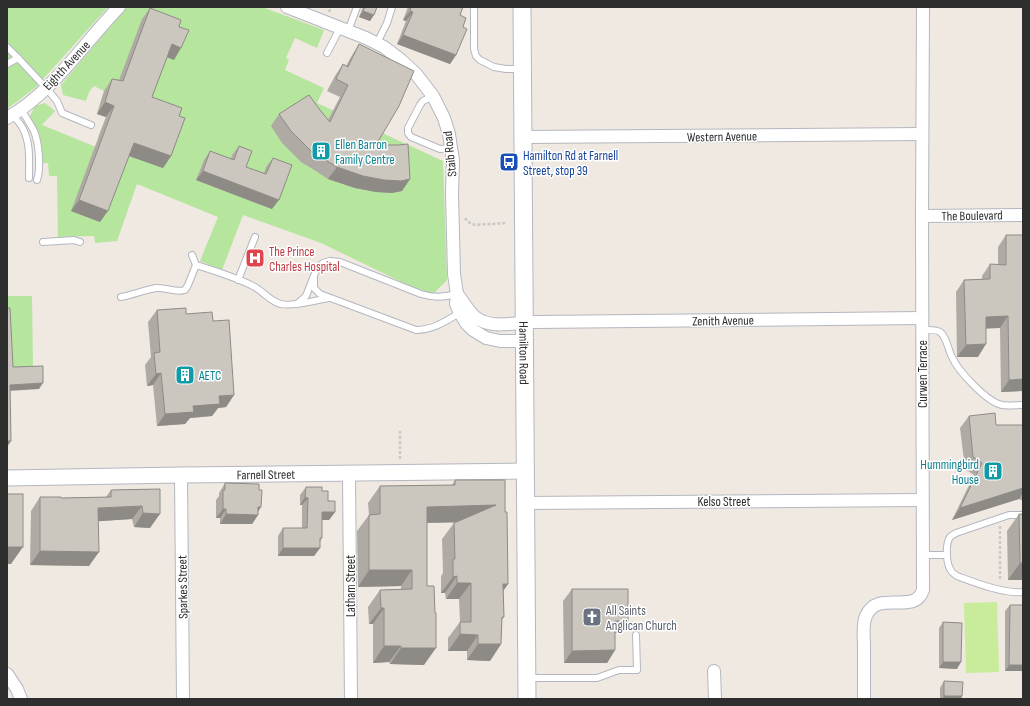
<svg xmlns="http://www.w3.org/2000/svg" width="1030" height="706" viewBox="0 0 1030 706" font-family="'Sofia Sans Condensed',sans-serif">
<style>
.green{fill:#b6e59e}
.pitch{fill:#c9ec9a}
.lines{fill:none;stroke-linecap:round;stroke-linejoin:round}
.service-casing{stroke:#b4b7c1;stroke-width:8}
.minor-casing{stroke:#b4b7c1;stroke-width:14}
.tertiary-casing{stroke:#b4b7c1;stroke-width:17}
.secondary-casing{stroke:#b4b7c1;stroke-width:19}
.path{stroke:#c9c9c9;stroke-width:2.5;stroke-dasharray:3 2;stroke-linecap:butt}
.service{stroke:#fff;stroke-width:6}
.minor{stroke:#fff;stroke-width:12}
.tertiary{stroke:#fff;stroke-width:15}
.secondary{stroke:#fff;stroke-width:17}
.wall{fill:#afaba4}
.shaded-wall{fill:#8e8b86}
.building{fill:#cbc7bf;stroke:#8e8b86}
.labels{text-anchor:middle;stroke-width:3;stroke-linejoin:round;paint-order:stroke}
.street-label{font-size:13px;fill:#2e2e2e;stroke:#fff}
.culture-label{font-size:13px;fill:#0d838f;stroke:#fff;text-anchor:start}
.transit-label{font-size:13px;fill:#164399;stroke:#fff;text-anchor:start}
.health-label{font-size:13px;fill:#be3a42;stroke:#fff;text-anchor:start}
.worship-label{font-size:13px;fill:#5b616d;stroke:#fff;text-anchor:start}
</style>
<rect width="100%" height="100%" fill="#efe9e1"/>
<g class="green">
<path d="M7,7H108L36,87L7,109Z"/>
<path d="M127,7H262L324,30L317,48L295,38L286,58L289,60L285,70L324,88L317,103L443,161L447,280L434,293L416,289L321,243L243,215L222,270L200,261L218,217L137,184L117,241L95,243L94,236L58,237L57,176H49L48,163H41L30,116L35,106L45,103L55,111L42,125L111,153L115,143L98,137L106,117L97,114L104,91L94,86L89,92L86,101L63,95L61,85Z"/>
<path d="M7,296H32L33,368H10Z"/>
</g>
<path class="pitch" d="M997,602L999,672L966,673L964,603Z"/>
<g class="lines">
<defs>
<g id="service">
<path d="M474,7V49L476,56L480,60L494,67L506,69H522"/>
<path d="M348,31L357,7"/>
<path d="M377,43L387,23L392,7"/>
<path d="M7,47L18,58L7,64"/>
<path d="M327,53L340,28"/>
<path d="M18,58L46,88L57,101L62,113L91,125"/>
<path d="M433,96L423,101L420,105L408,128V133L411,137L440,149L451,148"/>
<path d="M21,109C25,116 30,123 34,131C39,143 41,168 37,180"/>
<path d="M12,115C16,119 20,123 22,127C31,142 29,162 29,178"/>
<path d="M43,242L74,240L80,242"/>
<path d="M196,265C215,271 235,277 253,286C263,291 271,302 281,304C292,307 317,300 329,298"/>
<path d="M314,279V288L320,294L416,330C433,330 446,321 461,312"/>
<path d="M238,280L255,237"/>
<path d="M121,297C133,295 144,290 156,288C166,287 175,293 185,290L188,285L196,265L192,255"/>
<path d="M297,304L306,296L317,268L323,263L330,261L340,262L421,294C434,298 444,297 457,294"/>
<path d="M922,330C928,330 936,329 940,332C947,337 948,350 952,357C958,371 987,402 1002,405C1008,406 1016,405 1023,405"/>
<path d="M1023,515H1009L956,533C953,535 952,535 950,537C945,545 946,565 952,572C954,574 956,575 957,576C976,583 1004,594 1023,592"/>
<path d="M923,555H947"/>
<path d="M528,678H597L619,670H637L636,635"/>
</g>
<g id="minor">
<path d="M287,7L366,38L384,47L401,60L416,74L433,96L444,118L449,134L451,148L453,160L452,194L454,274L457,294L456,304L460,313L466,323L473,330L486,338L500,341H524"/>
<path d="M7,118C53,92 83,44 119,7"/>
<path d="M522,137L922,134"/>
<path d="M922,216L1023,215"/>
<path d="M457,294C463,301 468,311 475,317C492,330 515,322 535,322L922,318"/>
<path d="M349,474L351,699"/>
<path d="M181,475L183,699"/>
<path d="M525,503L922,500"/>
<path d="M714,671L715,699"/>
<path d="M7,674L17,689L21,699"/>
<path d="M864,699C864,681 864,664 864,646C864,637 862,625 866,616C875,595 898,606 913,601C919,599 921,595 923,590L922,216L923,7"/>
</g>
<g id="tertiary">
<path id="s1" d="M7,478L181,475L525,471"/>
</g>
<g id="secondary">
<path id="s2" d="M522,7L527,699"/>
</g>
</defs>
<use href="#service" class="service-casing"/>
<use href="#minor" class="minor-casing"/>
<use href="#tertiary" class="tertiary-casing"/>
<use href="#secondary" class="secondary-casing"/>
<g class="path">
<path d="M329,12L331,7"/>
<path d="M465,218L468,222L475,225L507,223"/>
<path d="M400,431V460"/>
<path d="M1000,526V581"/>
</g>
<use href="#service" class="service"/>
<use href="#minor" class="minor"/>
<use href="#tertiary" class="tertiary"/>
<use href="#secondary" class="secondary"/>
</g>
<g class="wall">
<path d="M363,7H377L370,21L359,17Z"/>
<path d="M408,7H463L460,15L463,27L456,55L450,64L397,44L406,21L403,20Z"/>
<path d="M150,8L179,27L174,60L167,57L152,97L179,116L171,156L163,168L129,156L100,222L71,211L106,117L97,114L104,91L112,79L119,80L142,19Z"/>
<path d="M359,44L376,145L410,179L402,191L392,193L376,192L355,188L328,179L311,168L301,162L282,143L271,126L279,114L320,110L328,120L340,97L327,91L335,76L343,64L346,66L351,57Z"/>
<path d="M239,146L246,167L264,173L266,167L273,158L272,209L196,180L204,160L210,151L231,159L232,155Z"/>
<path d="M1006,235L1023,391L1001,392L1000,328H986L978,357H957L956,292L964,280L982,279V276L990,264L998,265V247Z"/>
<path d="M157,310L186,314L213,321L234,395L226,407L218,408L212,416L190,418L185,424L157,426L153,385L147,386L145,365L151,357L148,322Z"/>
<path d="M969,416L996,425H1023V501L1019,499L952,520L974,475L965,469L960,428Z"/>
<path d="M455,480L505,512L508,584L503,591L504,617L502,620L501,644L490,661L467,660V651H448V638L460,622L459,599H446L445,593H441V576L443,573L442,539L454,523L455,522L427,523L424,665L390,664L389,662L373,663V624H369L368,607L380,590L401,589V586L358,587L357,531L369,515L368,503L380,486L452,485Z"/>
<path d="M225,483L259,490L261,507L258,511V515L252,524H220V518H216V500L219,496V493Z"/>
<path d="M306,487L322,491L335,512L329,520H322V538L320,542V548L314,556H278V536L283,528H302V505H300V495Z"/>
<path d="M160,489L150,528L134,527L132,519L98,521L89,566L30,565L31,511L40,497L61,498L106,497L111,490Z"/>
<path d="M1019,514L1023,580H1008L1007,531Z"/>
<path d="M572,589L620,633H615V650L607,663H564L563,601Z"/>
<path d="M1010,605H1023V671H1005V611Z"/>
<path d="M943,622L957,669L939,668V628Z"/>
<path d="M944,681L961,699H940V688Z"/>
</g>
<g class="shaded-wall">
<path d="M363,11L374,15L370,21L359,17Z"/>
<path d="M410,11L413,12L406,21L403,20Z"/>
<path d="M403,35L456,55L450,64L397,44Z"/>
<path d="M172,44L181,48L174,60L164,56Z"/>
<path d="M105,102L114,106L106,117L97,114Z"/>
<path d="M134,143L171,156L163,168L126,155Z"/>
<path d="M337,167L410,179L402,191L392,193L376,192L355,188L328,179Z"/>
<path d="M203,171L279,200L272,209L196,180Z"/>
<path d="M79,200L108,211L100,222L71,211Z"/>
<path d="M1008,316L1000,328L978,329L986,317Z"/>
<path d="M986,344L978,357H957L966,345Z"/>
<path d="M161,373L153,385L147,386L156,374Z"/>
<path d="M1023,379V391L1001,392L1009,380Z"/>
<path d="M43,383L39,389L7,391L10,385Z"/>
<path d="M234,395L226,407L218,408L212,416L190,418L185,424L157,426L165,414L193,406L219,396Z"/>
<path d="M7,441H11L7,447Z"/>
<path d="M1023,488V493L1019,499L952,520L960,508Z"/>
<path d="M305,497L308,498L302,505H300Z"/>
<path d="M496,505L484,522L415,523L427,507Z"/>
<path d="M142,506L132,519L88,522L98,508Z"/>
<path d="M258,507H261L256,515H258L252,524H220L226,514Z"/>
<path d="M223,509H226L220,518H216Z"/>
<path d="M322,512H335L329,520H317Z"/>
<path d="M143,513L160,514L150,528L134,527Z"/>
<path d="M7,547H23L11,564H7Z"/>
<path d="M283,548H320L314,556H278Z"/>
<path d="M40,551L99,552L89,566L30,565Z"/>
<path d="M1020,563H1023V580H1008Z"/>
<path d="M369,570H412L401,586L358,587Z"/>
<path d="M457,576L445,593H441L453,577Z"/>
<path d="M457,583H471L459,599H446Z"/>
<path d="M503,584H508L497,600Z"/>
<path d="M381,608H384L373,624H369Z"/>
<path d="M615,621H628L620,633H606Z"/>
<path d="M460,634L478,635L467,651H448Z"/>
<path d="M478,644H501L490,661L467,660Z"/>
<path d="M384,646H401L389,662L373,663Z"/>
<path d="M401,648H436L424,665L390,664Z"/>
<path d="M615,650L607,663H564L572,651Z"/>
<path d="M943,662H961L957,669L939,668Z"/>
<path d="M1009,665H1023V671H1005Z"/>
<path d="M944,696H962L961,699H942Z"/>
</g>
<g class="building">
<path d="M365,7H377L374,15L363,11Z"/>
<path d="M411,7H463L460,15L466,18L463,27L467,29L456,55L403,35L413,12L410,11Z"/>
<path d="M150,8L181,20L179,27L189,30L181,48L172,44L152,97L182,108L179,116L185,118L171,156L134,143L108,211L79,200L114,106L105,102L112,79L123,81Z"/>
<path d="M359,44L414,71L399,106L376,145H398L408,144L410,179L401,181L384,180L363,176L337,167L319,156L310,150L291,131L279,114L309,95L320,110L330,122L348,85L336,79L343,64L348,67Z"/>
<path d="M239,146L252,151L246,167L266,174L273,158L292,165L279,200L203,171L210,151L234,160Z"/>
<path d="M1006,235H1023V379L1009,380L1008,316L986,317V344L966,345L964,280L990,279V264L1006,265Z"/>
<path d="M7,308H10L13,367L43,366V383L10,385L11,441H7Z"/>
<path d="M186,308V314L212,312L213,321L229,320L234,395L219,396L220,404L193,406L194,412L165,414L161,373L156,374L154,353L160,352L157,310Z"/>
<path d="M995,413L996,425H1023V488L960,508L982,463L973,457L969,416Z"/>
<path d="M455,480H505V512H507L508,584H503L504,617H502L501,644H478V635L460,634V622H471V583H457V576L453,577V559H455L454,523L496,505L427,507V586H434L435,613H436V648H401V646H384V608H381L380,590L412,589V570H369V515L380,514V486L455,485Z"/>
<path d="M225,483L259,484V490H262L261,507H258V515L226,514V509H223V490H225Z"/>
<path d="M306,487H322V491H328V501H335V512H322V538H320V548H283V528H307L308,498L305,497Z"/>
<path d="M160,489V514L143,513L142,506L98,508L99,552L40,551V497H61V498L111,497V490Z"/>
<rect x="7" y="494" width="16" height="53"/>
<path d="M1019,514H1023V563H1020Z"/>
<path d="M572,589H628V621H615V650L572,651Z"/>
<path d="M1010,605H1023V665H1009Z"/>
<path d="M943,622L962,623L961,662H943Z"/>
<path d="M944,681L963,682L962,696H944Z"/>
</g>
<defs>
<symbol id="building-square" viewBox="-11 -11 22 22"><rect x="-9" y="-9" width="18" height="18" rx="4" fill="#0f9aa8" stroke="#fff"/><path d="M-4-6H4V6H1V3H-1V6H-4ZM-2.5-4.3h1.7v1.8h-1.7ZM.8-4.3h1.7v1.8H.8ZM-2.5-1h1.7V.8h-1.7ZM.8-1h1.7V.8H.8Z" fill="#fff"/></symbol>
<symbol id="bus-square" viewBox="-11 -11 22 22"><rect x="-9" y="-9" width="18" height="18" rx="4" fill="#1a4fb4" stroke="#fff"/><path d="M-5-6H5V4H4V6H2V4H-2V6H-4V4H-5ZM-3.5-4V0h7V-4ZM-3.5 1.2v1.5H-2V1.2ZM2 1.2v1.5H3.5V1.2Z" fill="#fff"/></symbol>
<symbol id="hospital-square" viewBox="-11 -11 22 22"><rect x="-9" y="-9" width="18" height="18" rx="4" fill="#e0444e" stroke="#fff"/><path d="M-5-5h3v3.5h4V-5h3V5h-3V1.5h-4V5h-3Z" fill="#fff"/></symbol>
<symbol id="church-square" viewBox="-11 -11 22 22"><rect x="-9" y="-9" width="18" height="18" rx="4" fill="#6b7280" stroke="#fff"/><path d="M-1.2-6h2.4v3.5h3.3v2.4h-3.3V6h-2.4V-.1h-3.3v-2.4h3.3Z" fill="#fff"/></symbol>
</defs>
<g fill-rule="evenodd">
<use href="#building-square" x="310" y="140" width="22" height="22"/>
<use href="#bus-square" x="498" y="151" width="22" height="22"/>
<use href="#hospital-square" x="244" y="247" width="22" height="22"/>
<use href="#building-square" x="174" y="364" width="22" height="22"/>
<use href="#building-square" x="982" y="460" width="22" height="22"/>
<use href="#church-square" x="581" y="606" width="22" height="22"/>
</g>
<g class="labels">
<g class="street-label">
<text transform="translate(66 65) rotate(-47)" y="5">Eighth Avenue</text>
<text transform="translate(722 136) rotate(-1)" y="5">Western Avenue</text>
<text transform="translate(449 154) rotate(-96)" y="5">Staib Road</text>
<text transform="translate(972 215) rotate(-1)" y="5">The Boulevard</text>
<text transform="translate(723 320) rotate(-1)" y="5">Zenith Avenue</text>
<text dy="5" stroke="none"><textPath href="#s2" startOffset="346">Hamilton Road</textPath></text>
<text transform="translate(922 374) rotate(-90)" y="5">Curwen Terrace</text>
<text dy="5" stroke="none"><textPath href="#s1" startOffset="259">Farnell Street</textPath></text>
<text x="724" y="506">Kelso Street</text>
<text transform="translate(350 586) rotate(-90)" y="5">Latham Street</text>
<text transform="translate(182 587) rotate(-91)" y="5">Sparkes Street</text>
</g>
<g class="culture-label">
<text x="335" y="149">Ellen Barron<tspan x="335" dy="15">Family Centre</tspan></text>
<text x="199" y="380">AETC</text>
<text x="979" y="469" text-anchor="end">Hummingbird<tspan x="979" dy="15">House</tspan></text>
</g>
<g class="transit-label">
<text x="523" y="160">Hamilton Rd at Farnell<tspan x="523" dy="15">Street, stop 39</tspan></text>
</g>
<g class="health-label">
<text x="269" y="256">The Prince<tspan x="269" dy="15">Charles Hospital</tspan></text>
</g>
<g class="worship-label">
<text x="606" y="615">All Saints<tspan x="606" dy="15">Anglican Church</tspan></text>
</g>
</g>
<rect width="1030" height="706" fill="none" stroke="#2e2e2e" stroke-width="16"/>
</svg>
